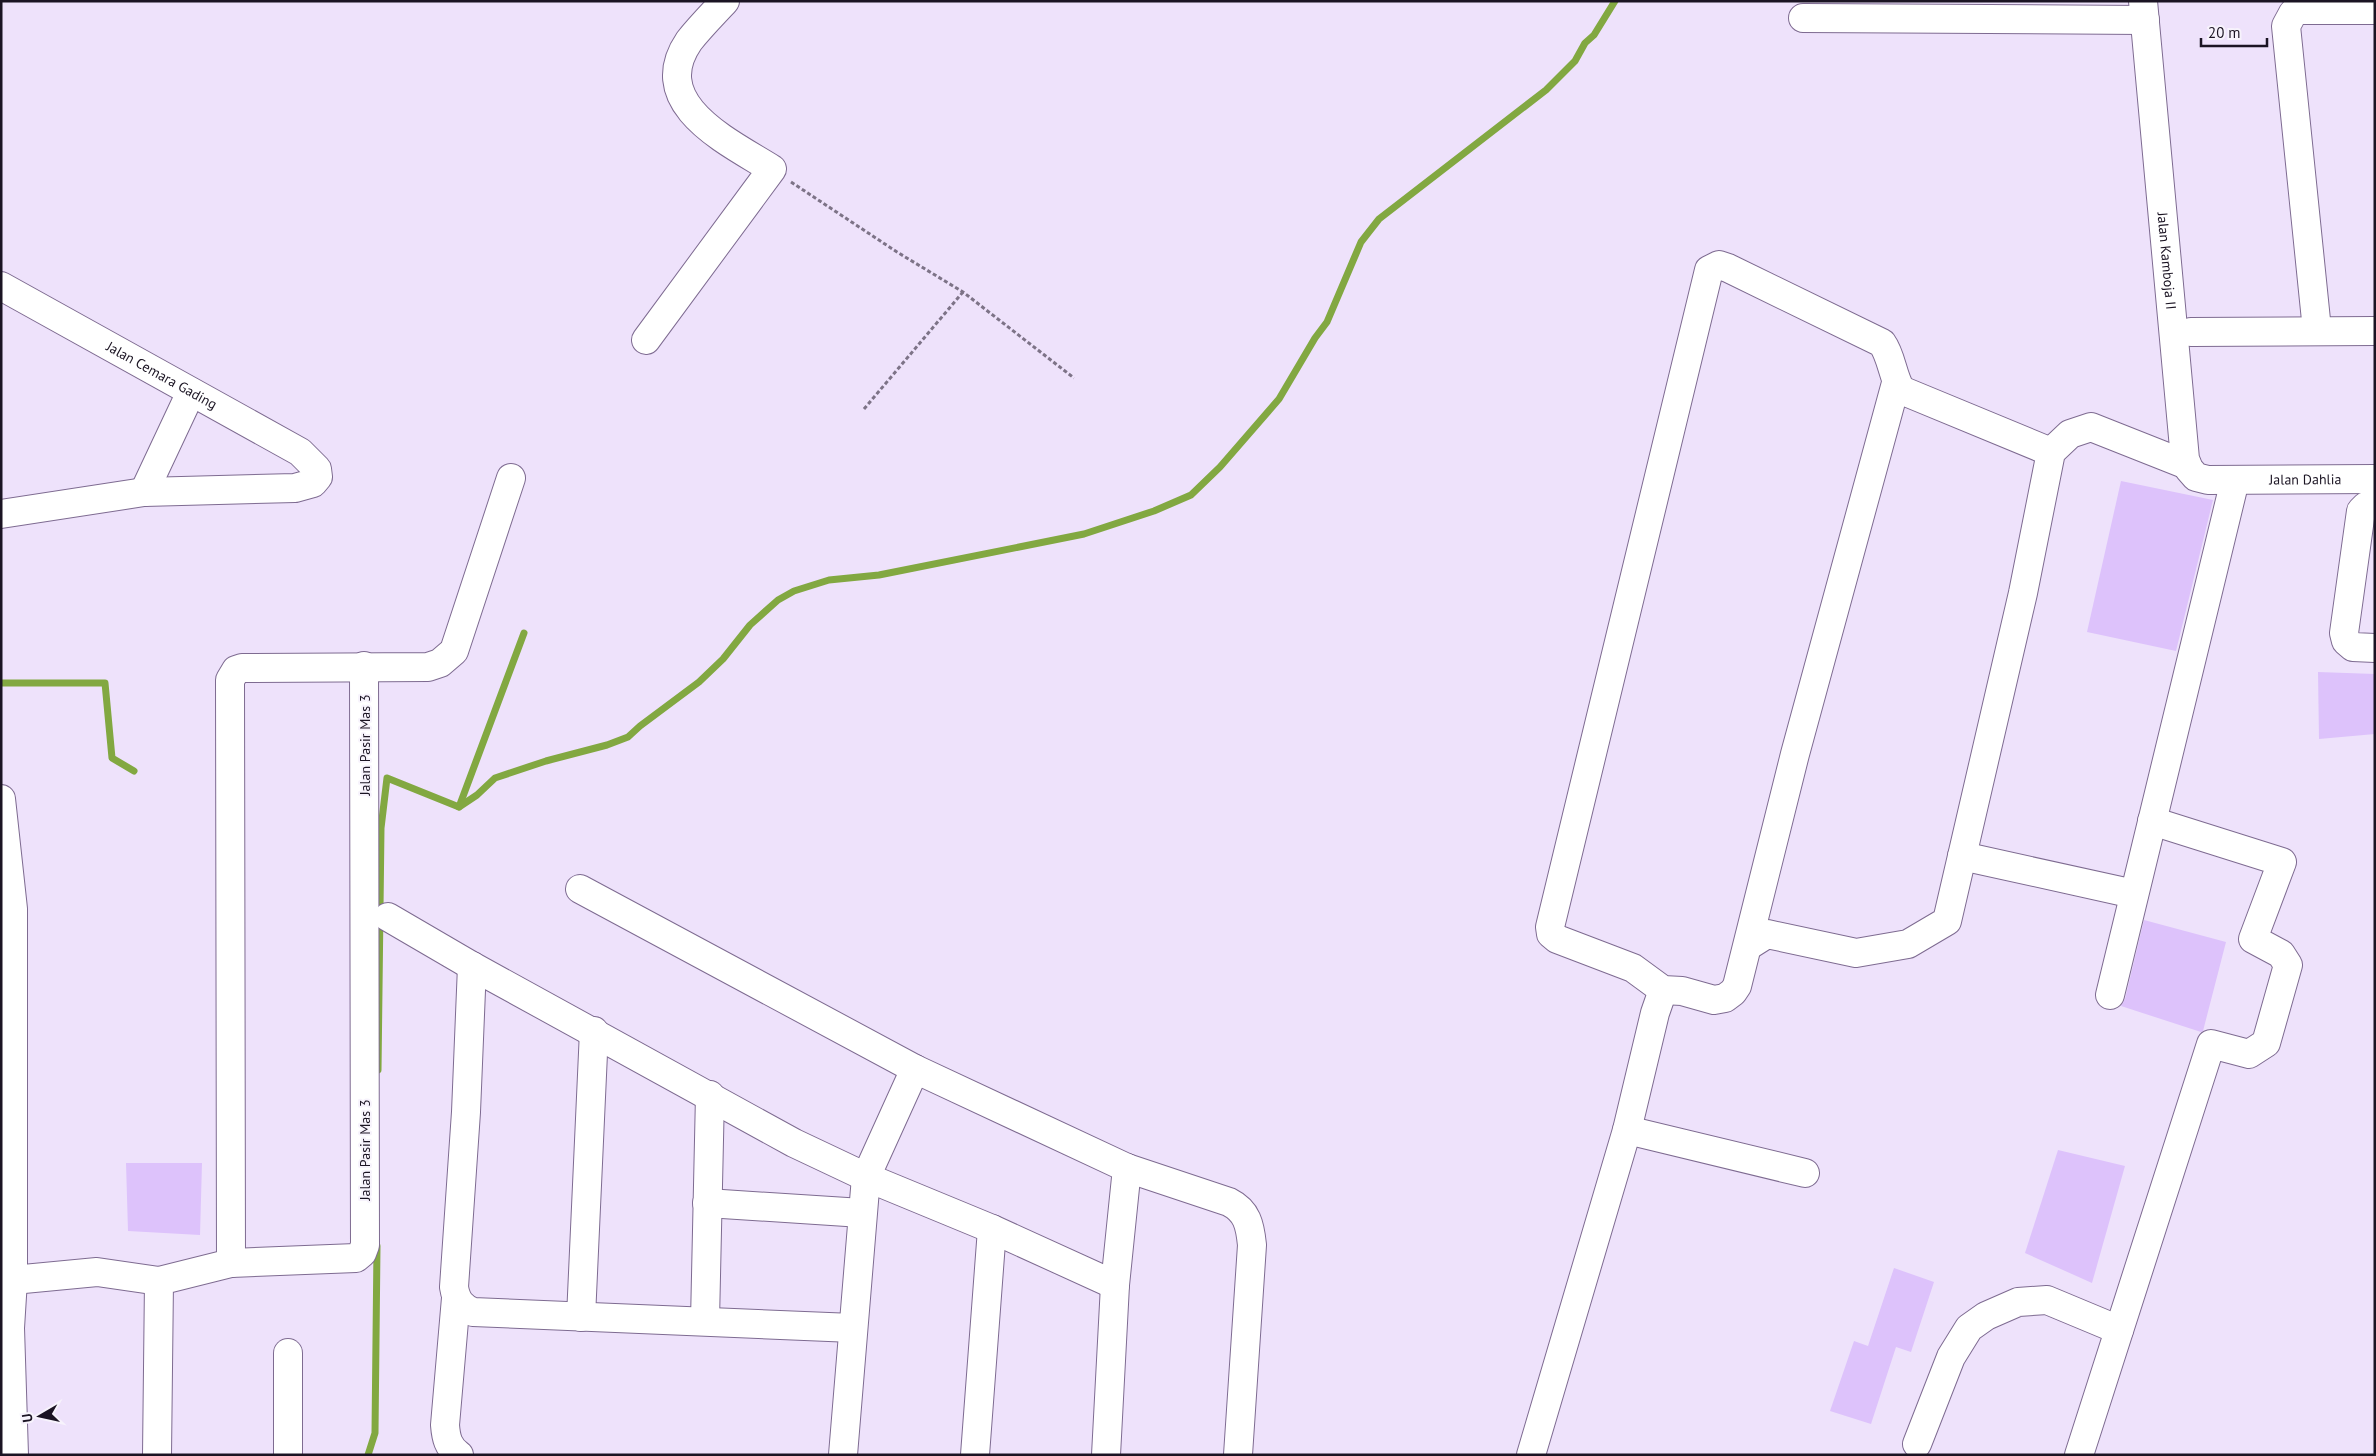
<svg xmlns="http://www.w3.org/2000/svg" width="2376" height="1456" viewBox="0 0 2376 1456" font-family="'PT Sans',sans-serif">
<style>
.lines{fill:none;stroke-linecap:round;stroke-linejoin:round}
.stream{stroke:#82a841;stroke-width:7}
.building{fill:#ddc2fb}
.minor-casing{stroke:#7e6b91;stroke-width:30}
.path{stroke:#7d7387;stroke-width:3;stroke-dasharray:4 2.5;stroke-linecap:butt}
.minor{stroke:#fff;stroke-width:28}
.labels{text-anchor:middle;stroke-width:4;stroke-linejoin:round;paint-order:stroke}
.street-label{font-size:14px;fill:#1b1423;stroke:#f7f3fc}
</style>
<rect width="100%" height="100%" fill="#eee2fb"/>
<g class="lines">
<g class="stream">
<path d="M1,683H105L112,758L134,771"/>
<path d="M459,807L524,633"/>
<path d="M378,1070L381,828L387,778L459,807L477,795L495,778L546,761L607,745L628,737L640,726L699,682L723,659L750,625L778,600L794,591L829,580L879,575L1084,534L1154,511L1191,495L1220,467L1279,399L1315,338L1327,322L1361,242L1379,219L1546,90L1575,61L1585,43L1594,35L1615,1"/>
<path d="M368,1455L375,1433L377,1246"/>
</g>
</g>
<g class="building">
<path d="M2121,481L2213,500L2176,651L2087,632Z"/>
<path d="M2318,672L2375,674V734L2319,739Z"/>
<path d="M2144,920L2226,942L2203,1031L2201,1032L2121,1006L2125,999Z"/>
<path d="M2058,1150L2125,1166L2092,1283L2025,1253Z"/>
<path d="M126,1163H202L200,1235L128,1231Z"/>
<path d="M1894,1268L1934,1282L1911,1352L1896,1347L1871,1424L1830,1411L1854,1341L1868,1346Z"/>
</g>
<g class="lines">
<defs>
<g id="minor">
<path id="s1" d="M2143,1L2185,459L2189,469L2196,477L2208,480L2375,479"/>
<path d="M1803,18L2145,20"/>
<path id="s2" d="M1,286L300,452L317,469L318,477L313,483L295,488L144,492L1,514"/>
<path d="M2317,330L2286,26L2293,13L2301,10H2375"/>
<path d="M2191,332L2375,331"/>
<path d="M646,340L772,169C729,142 646,104 689,41C700,27 713,14 725,1"/>
<path d="M1896,383L1795,754L1737,986L1733,992L1725,998L1714,1000L1682,991L1663,990L1633,968L1557,939L1551,934L1550,927L1709,270L1719,265L1728,268L1882,343C1892,357 1892,375 1901,390L2051,452"/>
<path d="M144,492L191,392"/>
<path d="M2375,504L2366,506L2361,511L2344,633L2346,641L2353,647L2375,648"/>
<path d="M1,799L13,909V1280L10,1328L14,1455"/>
<path d="M1962,856L2134,894"/>
<path d="M580,889L915,1069L1127,1168L1229,1202C1247,1211 1250,1225 1252,1245L1238,1455"/>
<path d="M388,917L472,966L794,1143L866,1177L992,1229L1115,1285"/>
<path d="M1748,946L1767,934L1856,953L1908,944L1947,921L2023,593L2051,452L2070,434L2091,427L2187,465"/>
<path d="M472,966L466,1112L454,1287C456,1300 461,1307 473,1312L853,1328"/>
<path d="M2110,995L2235,480"/>
<path d="M1627,1130L1805,1173"/>
<path d="M707,1203L862,1213"/>
<path d="M231,1263L230,680L236,670L242,668L428,667L440,663L454,651L511,478"/>
<path d="M13,1280L97,1272L159,1281"/>
<path d="M456,1298L445,1425C446,1438 448,1447 459,1455"/>
<path d="M581,1317L594,1031"/>
<path d="M705,1321L710,1095"/>
<path d="M288,1353V1455"/>
<path d="M1917,1444L1951,1357L1969,1328L1986,1316L2018,1302L2047,1300L2119,1330"/>
<path d="M157,1455L159,1281L231,1263L356,1258L362,1253L365,1245L364,666"/>
<path d="M843,1455L866,1177L915,1069"/>
<path d="M975,1455L992,1229"/>
<path d="M1106,1455L1115,1285L1127,1168"/>
<path d="M1531,1455L1627,1130L1655,1013L1663,990"/>
<path d="M2079,1455L2211,1044L2249,1054L2266,1043L2288,965L2281,954L2253,939L2282,862L2152,821"/>
</g>
</defs>
<use href="#minor" class="minor-casing"/>
<g class="path">
<path d="M791,182L897,252L963,292L1074,378"/>
<path d="M864,409L963,292"/>
</g>
<use href="#minor" class="minor"/>
</g>
<g class="labels">
<g class="street-label">
<text dy="5" stroke="none"><textPath href="#s1" startOffset="261">Jalan Kamboja II</textPath></text>
<text dy="5" stroke="none"><textPath href="#s2" startOffset="184">Jalan Cemara Gading</textPath></text>
<text dy="5" stroke="none"><textPath href="#s1" startOffset="591">Jalan Dahlia</textPath></text>
<text transform="translate(365 745) rotate(-90)" y="5">Jalan Pasir Mas 3</text>
<text transform="translate(365 1150) rotate(-90)" y="5">Jalan Pasir Mas 3</text>
</g>
</g>
<rect width="2376" height="1456" fill="none" stroke="#1b1423" stroke-width="5"/>
<g transform="translate(40 1416) rotate(261)" stroke="#f7f3fc" stroke-width="4" paint-order="stroke">
<path d="M0-4L9 19L0 12L-9 19Z" fill="#1b1423"/>
<text y="-8" font-size="14" font-weight="bold" text-anchor="middle" fill="#1b1423">U</text>
</g>
<path d="M2201 38v8h66v-8" fill="none" stroke="#1b1423" stroke-width="2.5"/>
<text x="2208" y="38" font-size="15" fill="#1b1423" stroke="#f7f3fc" stroke-width="4" paint-order="stroke">20 m</text>
</svg>
